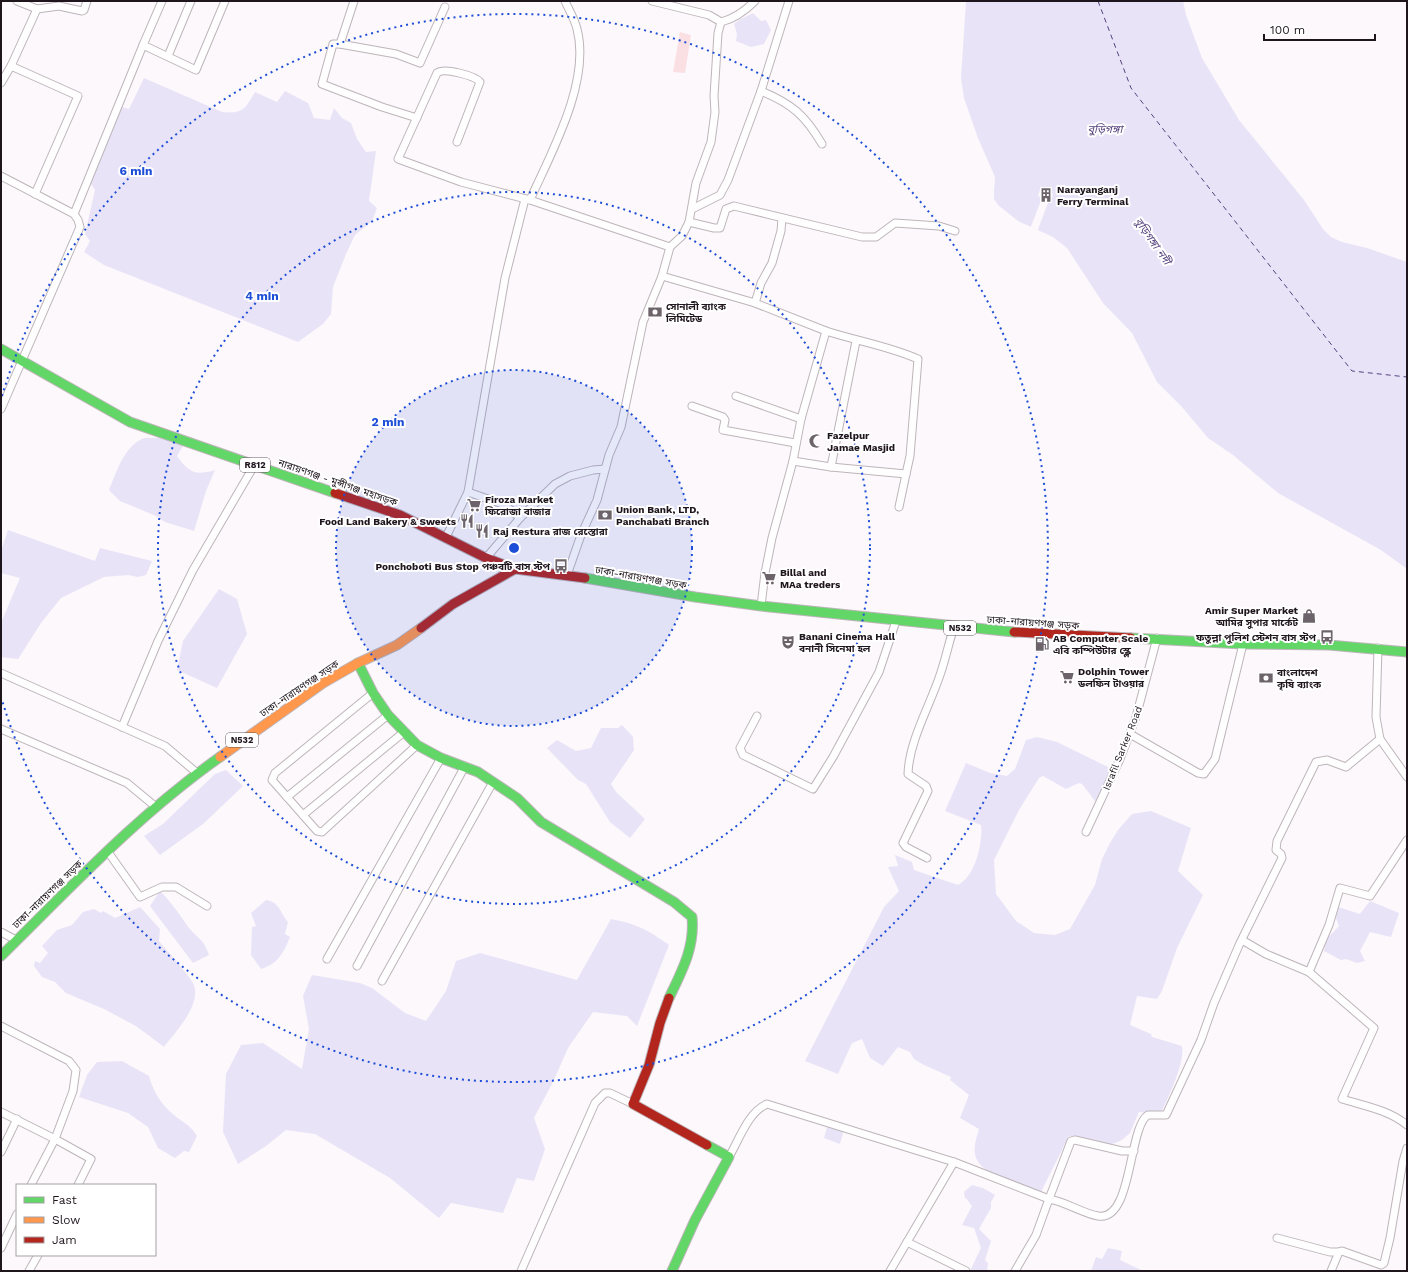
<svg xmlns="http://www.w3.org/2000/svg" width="1408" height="1272" viewBox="0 0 1408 1272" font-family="'Work Sans','Noto Sans Bengali',sans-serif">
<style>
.green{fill:#fadfe3}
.water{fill:#e9e3f8}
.pier{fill:#fdf8fb}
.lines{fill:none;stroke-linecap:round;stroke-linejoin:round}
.ferry{stroke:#55417d;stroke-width:1;stroke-dasharray:5 4;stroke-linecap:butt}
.street-casing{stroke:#bdb5ba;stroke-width:9}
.fast-casing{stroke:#bdb5ba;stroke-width:11}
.slow-casing{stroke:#bdb5ba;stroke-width:11}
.jam-casing{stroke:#bdb5ba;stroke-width:11}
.street{stroke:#fffefe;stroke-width:7}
.fast{stroke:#63d668;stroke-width:9}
.slow{stroke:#ff974d;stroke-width:9}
.jam{stroke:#b3261e;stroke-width:9}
.ring{fill:none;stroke:#1d4ed8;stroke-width:2;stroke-dasharray:2 4}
.labels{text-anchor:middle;stroke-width:4;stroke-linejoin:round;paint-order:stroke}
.shield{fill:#fff;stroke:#625b61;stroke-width:1}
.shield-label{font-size:9px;font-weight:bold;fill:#1f151d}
.poi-label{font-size:10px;font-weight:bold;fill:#1f151d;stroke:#fff;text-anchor:start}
.street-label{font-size:10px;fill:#1f151d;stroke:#fff}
.water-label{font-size:11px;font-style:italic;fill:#55417d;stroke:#fff}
.centre{fill:#1d4ed8;stroke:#fff;stroke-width:2}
.ring-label{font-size:12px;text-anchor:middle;font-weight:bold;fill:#1d4ed8;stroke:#fff;stroke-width:4;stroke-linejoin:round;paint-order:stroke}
</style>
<rect width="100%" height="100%" fill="#fdf8fb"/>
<path class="green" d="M680,32L691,35L685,73L673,72Z"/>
<g class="water">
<path d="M966,1H1183L1186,15L1202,58L1239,120L1304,200L1323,229L1331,237L1342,242L1367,248L1407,262V569L1381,550L1278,493L1233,455L1208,438L1182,407L1157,382L1132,333L1103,303L1067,248L1053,237L1018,221L998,205L994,199V192L995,177L978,138L964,98L961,78Z"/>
<path d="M753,13L761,21L766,20L771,30L764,44L751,47L736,41L737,34L734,24L739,20Z"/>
<path d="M144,78L222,112C243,114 245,109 255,92L277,102L285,91L308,103L314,118L330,120L334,108L342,118L351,123L357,139L366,152L376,151L369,201L377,208L372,221L355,235L346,254L333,287L331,314L323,324L298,342L104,265L84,252L90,241L85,234L95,190L89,181L118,106L129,109Z"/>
<path d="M144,438H161L183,446L177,456C189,472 194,476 215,470L206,491L194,531L165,522L156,516L120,501L109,490C117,471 124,446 144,438Z"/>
<path d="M8,530L95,561L100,548L152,561L146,575L138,577L128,575L104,577L61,598L41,623L18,659L1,657V623L20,578L1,573V551Z"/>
<path d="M219,589L237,599L247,634L217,688L177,670L183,641Z"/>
<path d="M622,725L633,737L634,750L611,784L616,792L645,819L630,838L610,822L586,784L578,780L547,748L557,740L576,751L591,748L601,728H618Z"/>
<path d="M1037,737L1057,742L1112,769L1099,801H1095L1082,784L1079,783L1066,789L1043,776L1039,778L1019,810L994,860L996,894L1016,921L1034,933L1055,935L1070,929L1095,885L1102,859L1110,843L1118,830L1132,814L1151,811L1191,828L1178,871L1203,895L1177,948L1162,991L1157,999L1137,996L1130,1025L1151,1034L1152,1037L1182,1046C1185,1064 1168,1098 1160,1115L1139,1112L1130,1133L1122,1140L1110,1145L1097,1141L1090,1143L1069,1136L1040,1194L986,1170C970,1158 974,1145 979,1129L960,1118L969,1095L950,1080L951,1077L924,1065L914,1059L910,1052L898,1047L883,1066L870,1058L862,1039L852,1043L838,1074L805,1061L884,907L899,891L888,867L898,866L895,855L912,862L914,870L958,885C975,877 983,843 981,825L945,811L966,763L990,773L1007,776L1015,769L1026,740Z"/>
<path d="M226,770L243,786L203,824L160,855L144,836L163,824L215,774Z"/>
<path d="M160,891C172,903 179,914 189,928C199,940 203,938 209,955L193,963L150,906Z"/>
<path d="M266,900C280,902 280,913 288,922L285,934L290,937C284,952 278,964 261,969L251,955L252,927L256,926L251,913Z"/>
<path d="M1370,901L1399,913L1391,937L1370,932L1360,951L1365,961L1357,963L1346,959L1341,960L1324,951L1326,940L1339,926L1336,918L1338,907L1360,914Z"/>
<path d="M140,907L160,929L159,941C166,950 191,977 194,985C201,1006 175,1032 164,1047L136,1026L104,1009L66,993L55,982L42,977L34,966L35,961L40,963L48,953L42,946L57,930L72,925L83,912L94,909L101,913L103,911L115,918Z"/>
<path d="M611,919C637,924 648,930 669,945L637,1026L627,1016L593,1012L568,1048L554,1080L534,1118L545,1149L534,1181L517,1178L503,1213L451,1203L439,1218L390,1178L315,1134L286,1130L266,1146L238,1164L223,1132L226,1074L241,1045L263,1043L302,1069L309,1029L303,996L312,975L360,983L372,988L405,1013L426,1021L446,991L456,961L480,953L577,980Z"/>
<path d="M122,1061L149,1076C154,1095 165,1110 182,1121C189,1126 192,1128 197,1136L189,1152L184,1151L175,1158L158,1148L148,1127L128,1113L79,1097L87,1075L97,1062Z"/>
<path d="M828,1124L844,1129L840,1144L824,1138Z"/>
<path d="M972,1185L983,1188L995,1195L991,1202V1208L979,1229L991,1241L985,1260L988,1263L987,1271H970L981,1248L974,1228L962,1225L972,1206L966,1198L965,1199L964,1192Z"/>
<path d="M1108,1248L1122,1251L1120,1260L1143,1271H1091L1096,1257L1102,1259Z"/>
</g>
<path class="pier" d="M1040,189L1053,194L1051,201L1049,200L1037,232L1030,229L1042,198L1038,196Z"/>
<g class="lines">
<path class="ferry" d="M1098,1L1131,88L1352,371L1407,377"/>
<defs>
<g id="street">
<path d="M17,1L37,9L59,6L82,11L84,10L87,1"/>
<path d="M354,1L340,44H333L322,84L382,107L417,118"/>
<path d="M652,1L709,15L721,22"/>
<path d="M340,44L396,54L420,63L445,7"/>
<path d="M143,45L162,1"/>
<path d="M168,56L191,1"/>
<path d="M11,66L78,96L35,194"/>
<path d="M1,83L11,66L37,9"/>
<path d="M761,91L789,1"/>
<path d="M457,142L480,82C475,76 444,67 437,73L398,159L461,182L530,200L670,247"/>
<path d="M1,176L74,214L78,220L80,227L1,409"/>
<path d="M530,200C551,153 591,82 577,29C575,20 569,10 565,1"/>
<path d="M692,209L720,195L728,180L761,91C792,104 805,115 822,144"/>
<path d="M74,214L143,45L196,70L225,1"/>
<path d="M689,222L714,228H720L726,209L734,206L862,237H876L895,223L939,226L955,231"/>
<path d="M662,276L755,303L826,331L801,419L793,461L772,538L765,573L761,606"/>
<path d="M755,303L761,283L772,263L781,231L782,218"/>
<path d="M826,331C857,341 889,346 918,359L910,456L906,474L831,467L856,341"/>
<path d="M736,396L801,419"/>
<path d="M692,406L723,417L725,420L723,430L795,443"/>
<path d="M793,461L831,467"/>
<path d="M468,492L505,505L520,518"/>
<path d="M899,507L906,474"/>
<path d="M446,537L468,492L505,278L525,199"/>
<path d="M486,558L520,518L555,484L570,476L593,470L605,469"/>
<path d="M567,575L581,535L597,500L609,455L621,427L643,322L662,276L670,247L682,236L689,222L696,183L711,142L715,112L714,96L718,33L721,22C733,19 746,10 755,1"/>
<path d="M1,673L165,746L197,773"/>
<path d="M373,693L275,773L272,780L317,831L322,832L417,745"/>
<path d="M757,716L740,748L743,755L813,789L833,757L879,672L896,621"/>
<path d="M122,727L158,641L193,570L255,464"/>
<path d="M1,729L127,783L156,807"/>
<path d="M1130,734L1198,773L1204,774L1215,759L1243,644"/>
<path d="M1380,739L1407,777"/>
<path d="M287,797L388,715"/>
<path d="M303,815L404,732"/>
<path d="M1086,832L1120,759L1136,717L1157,638"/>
<path d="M108,852L140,897L162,887H176L207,906"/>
<path d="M927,858L906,847L903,843L928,791L926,786L908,774C909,740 931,704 941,672C946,657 949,642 954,627"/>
<path d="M1,932L16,940"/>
<path d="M1242,940L1266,954L1309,972L1329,925L1340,888L1370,896L1407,840"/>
<path d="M327,959L441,758"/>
<path d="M357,966L465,766"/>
<path d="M1309,972L1374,1028L1342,1099C1365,1106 1389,1110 1407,1125"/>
<path d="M382,981L493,782"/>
<path d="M1,1026L69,1061L76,1070L73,1091L55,1139L91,1159L78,1185"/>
<path d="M1,1112L55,1139L31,1185"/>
<path d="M1,1152L17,1119"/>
<path d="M729,1157C739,1140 748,1112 767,1104L954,1162L1049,1199L1071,1141L1075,1140L1122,1151H1134"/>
<path d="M1277,1238L1330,1252H1339"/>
<path d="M907,1242L966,1271"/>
<path d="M1,1248L17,1214"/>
<path d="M29,1271L38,1255"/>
<path d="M521,1271L595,1103L605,1093H610L633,1104"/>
<path d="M890,1271L954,1162"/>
<path d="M1015,1271L1036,1235L1049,1199C1066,1202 1082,1213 1098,1216C1133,1222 1128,1127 1148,1115H1166L1201,1040L1214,1003L1240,943L1282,858L1281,854L1276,850L1277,841L1316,762L1327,760L1346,767L1380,739L1376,717L1378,648"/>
<path d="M1331,1271L1339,1252L1342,1251L1381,1265L1384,1263L1390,1238L1403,1161L1407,1148"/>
</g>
<g id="fast">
<path d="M1,349L130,422L335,493"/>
<path d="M585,578L695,597L761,606L1014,632"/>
<path d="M1131,638L1243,644L1329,645L1407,652"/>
<path d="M358,663L373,693L388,715L417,745L441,758L478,772L517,798L541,822L674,902L692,917C695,947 682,971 669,998"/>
<path d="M1,956C71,887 139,814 220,757"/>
<path d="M672,1271L695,1220L729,1157L707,1145"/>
</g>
<path id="slow" d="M220,757L323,683L358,663L397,645L421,628"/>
<g id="jam">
<path d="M335,493L400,515L486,558L515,569"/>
<path d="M421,628L453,604L515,569L585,578"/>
<path d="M1014,632L1131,638"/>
<path d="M669,998L660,1023L649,1065L633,1104L707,1145"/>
</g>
</defs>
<use href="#street" class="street-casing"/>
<use href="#fast" class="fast-casing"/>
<use href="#slow" class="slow-casing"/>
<use href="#jam" class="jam-casing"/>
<use href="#street" class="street"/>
<use href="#fast" class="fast"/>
<use href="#slow" class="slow"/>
<use href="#jam" class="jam"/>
</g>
<circle cx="514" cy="548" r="178" fill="#1d4ed8" fill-opacity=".12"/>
<g class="ring">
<circle cx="514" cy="548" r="178"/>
<circle cx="514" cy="548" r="356"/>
<path d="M2 396A534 534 0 1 1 2 700"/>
</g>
<defs>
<symbol id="building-bare" viewBox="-9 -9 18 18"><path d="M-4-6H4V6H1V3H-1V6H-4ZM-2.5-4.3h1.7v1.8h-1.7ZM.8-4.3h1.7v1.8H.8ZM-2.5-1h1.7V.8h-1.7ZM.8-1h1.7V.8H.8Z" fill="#6d646b" stroke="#fff" stroke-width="2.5" paint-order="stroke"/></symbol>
<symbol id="bank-bare" viewBox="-9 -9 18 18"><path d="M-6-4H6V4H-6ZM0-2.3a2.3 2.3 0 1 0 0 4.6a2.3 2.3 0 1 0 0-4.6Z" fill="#6d646b" stroke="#fff" stroke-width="2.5" paint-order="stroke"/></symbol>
<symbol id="mosque-bare" viewBox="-9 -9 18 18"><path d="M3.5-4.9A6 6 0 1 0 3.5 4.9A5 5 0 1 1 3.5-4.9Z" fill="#6d646b" stroke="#fff" stroke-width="2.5" paint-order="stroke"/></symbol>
<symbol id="supermarket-bare" viewBox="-9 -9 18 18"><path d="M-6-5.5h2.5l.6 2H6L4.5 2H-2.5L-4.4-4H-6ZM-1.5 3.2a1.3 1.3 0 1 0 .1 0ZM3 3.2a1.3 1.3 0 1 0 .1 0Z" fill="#6d646b" stroke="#fff" stroke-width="2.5" paint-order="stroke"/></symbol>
<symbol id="restaurant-bare" viewBox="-9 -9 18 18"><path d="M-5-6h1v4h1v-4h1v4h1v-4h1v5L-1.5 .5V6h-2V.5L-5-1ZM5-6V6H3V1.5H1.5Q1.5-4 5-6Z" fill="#6d646b" stroke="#fff" stroke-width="2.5" paint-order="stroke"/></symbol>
<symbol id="bus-bare" viewBox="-9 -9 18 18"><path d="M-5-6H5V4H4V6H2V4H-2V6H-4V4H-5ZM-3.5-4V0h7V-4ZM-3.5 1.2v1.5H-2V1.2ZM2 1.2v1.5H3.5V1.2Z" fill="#6d646b" stroke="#fff" stroke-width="2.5" paint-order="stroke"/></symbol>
<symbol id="shop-bare" viewBox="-9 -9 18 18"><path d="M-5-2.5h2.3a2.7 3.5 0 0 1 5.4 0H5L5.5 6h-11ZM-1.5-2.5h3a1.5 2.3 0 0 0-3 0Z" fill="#6d646b" stroke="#fff" stroke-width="2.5" paint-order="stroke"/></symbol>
<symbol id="theatre-bare" viewBox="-9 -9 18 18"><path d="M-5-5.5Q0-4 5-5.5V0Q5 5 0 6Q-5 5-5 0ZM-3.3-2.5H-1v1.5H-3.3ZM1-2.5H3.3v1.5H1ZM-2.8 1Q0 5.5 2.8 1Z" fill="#6d646b" stroke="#fff" stroke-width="2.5" paint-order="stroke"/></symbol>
<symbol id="fuel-bare" viewBox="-9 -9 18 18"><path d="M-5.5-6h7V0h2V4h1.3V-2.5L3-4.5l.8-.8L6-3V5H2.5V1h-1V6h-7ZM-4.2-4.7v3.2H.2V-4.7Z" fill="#6d646b" stroke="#fff" stroke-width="2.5" paint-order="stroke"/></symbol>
</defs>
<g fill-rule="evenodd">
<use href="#building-bare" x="1036" y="185" width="20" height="20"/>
<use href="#bank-bare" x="645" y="302" width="20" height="20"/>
<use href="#mosque-bare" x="806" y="431" width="20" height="20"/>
<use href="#supermarket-bare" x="464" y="495" width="20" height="20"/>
<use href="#bank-bare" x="595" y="505" width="20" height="20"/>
<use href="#restaurant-bare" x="457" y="511" width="20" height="20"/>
<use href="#restaurant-bare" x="472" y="521" width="20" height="20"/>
<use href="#bus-bare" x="551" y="556" width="20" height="20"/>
<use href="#supermarket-bare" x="759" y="568" width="20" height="20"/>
<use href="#shop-bare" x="1299" y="606" width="20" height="20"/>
<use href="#bus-bare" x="1317" y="627" width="20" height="20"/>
<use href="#theatre-bare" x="778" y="632" width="20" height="20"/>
<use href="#fuel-bare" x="1032" y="634" width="20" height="20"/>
<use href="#supermarket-bare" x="1057" y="667" width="20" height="20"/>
<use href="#bank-bare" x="1256" y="668" width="20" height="20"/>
</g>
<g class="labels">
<g class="shield">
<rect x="240" y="458" width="30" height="14" rx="3"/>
<rect x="944" y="621" width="32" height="14" rx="3"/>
<rect x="226" y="733" width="32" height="14" rx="3"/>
</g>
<g class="shield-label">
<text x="255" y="468">R812</text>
<text x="960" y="631">N532</text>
<text x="242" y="743">N532</text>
</g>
<g class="poi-label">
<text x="1057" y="193">Narayanganj<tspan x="1057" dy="12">Ferry Terminal</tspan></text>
<text x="666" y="310">সোনালী ব্যাংক<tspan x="666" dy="12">লিমিটেড</tspan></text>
<text x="827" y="439">Fazelpur<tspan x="827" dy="12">Jamae Masjid</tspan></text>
<text x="485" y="503">Firoza Market<tspan x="485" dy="12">ফিরোজা বাজার</tspan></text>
<text x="616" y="513">Union Bank, LTD,<tspan x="616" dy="12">Panchabati Branch</tspan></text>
<text x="456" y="525" text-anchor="end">Food Land Bakery &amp; Sweets</text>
<text x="493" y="535">Raj Restura রাজ রেস্তোরা</text>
<text x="550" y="570" text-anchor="end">Ponchoboti Bus Stop পঞ্চবটি বাস স্টপ</text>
<text x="780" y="576">Billal and<tspan x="780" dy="12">MAa treders</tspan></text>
<text x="1298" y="614" text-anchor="end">Amir Super Market<tspan x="1298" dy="12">আমির সুপার মার্কেট</tspan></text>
<text x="799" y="640">Banani Cinema Hall<tspan x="799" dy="12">বনানী সিনেমা হল</tspan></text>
<text x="1316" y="641" text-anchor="end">ফতুল্লা পুলিশ স্টেশন বাস স্টপ</text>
<text x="1053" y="642">AB Computer Scale<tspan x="1053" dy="12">এবি কম্পিউটার স্কেল</tspan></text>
<text x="1078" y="675">Dolphin Tower<tspan x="1078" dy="12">ডলফিন টাওয়ার</tspan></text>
<text x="1277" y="676">বাংলাদেশ<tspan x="1277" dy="12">কৃষি ব্যাংক</tspan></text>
</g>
<g class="street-label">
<text transform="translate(338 482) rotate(19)" y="4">নারায়ণগঞ্জ - মুন্সীগঞ্জ মহাসড়ক</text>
<text transform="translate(641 577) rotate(10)" y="4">ঢাকা-নারায়ণগঞ্জ সড়ক</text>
<text transform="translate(1033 622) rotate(4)" y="4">ঢাকা-নারায়ণগঞ্জ সড়ক</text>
<text transform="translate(299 688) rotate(-34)" y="4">ঢাকা-নারায়ণগঞ্জ সড়ক</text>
<text transform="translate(1122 748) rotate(-68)" y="4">Israfil Sarker Road</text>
<text transform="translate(47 894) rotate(-44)" y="4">ঢাকা-নারায়ণগঞ্জ সড়ক</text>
</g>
<g class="water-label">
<text x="1105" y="133">বুড়িগঙ্গা</text>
<text transform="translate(1153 241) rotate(55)" y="4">বুড়িগঙ্গা নদী</text>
</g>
</g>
<circle cx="514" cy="548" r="6" class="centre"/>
<g class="ring-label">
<text x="136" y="175">6 min</text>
<text x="262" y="300">4 min</text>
<text x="388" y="426">2 min</text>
</g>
<rect width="1408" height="1272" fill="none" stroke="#1f151d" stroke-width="4"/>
<rect x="16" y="1184" width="140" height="72" fill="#ffffff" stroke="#a5a1a5"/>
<rect x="24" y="1197" width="20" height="6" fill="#63d668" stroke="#a5a1a5"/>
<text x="52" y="1204" font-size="12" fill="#1f151d">Fast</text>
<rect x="24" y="1217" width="20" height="6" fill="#ff974d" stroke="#a5a1a5"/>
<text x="52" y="1224" font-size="12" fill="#1f151d">Slow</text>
<rect x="24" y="1237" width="20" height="6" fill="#b3261e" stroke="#a5a1a5"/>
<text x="52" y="1244" font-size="12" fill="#1f151d">Jam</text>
<path d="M1264 34v6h111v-6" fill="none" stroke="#1f151d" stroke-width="2"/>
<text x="1270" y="34" font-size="12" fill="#1f151d" stroke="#ffffff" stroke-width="3" paint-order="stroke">100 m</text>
</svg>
